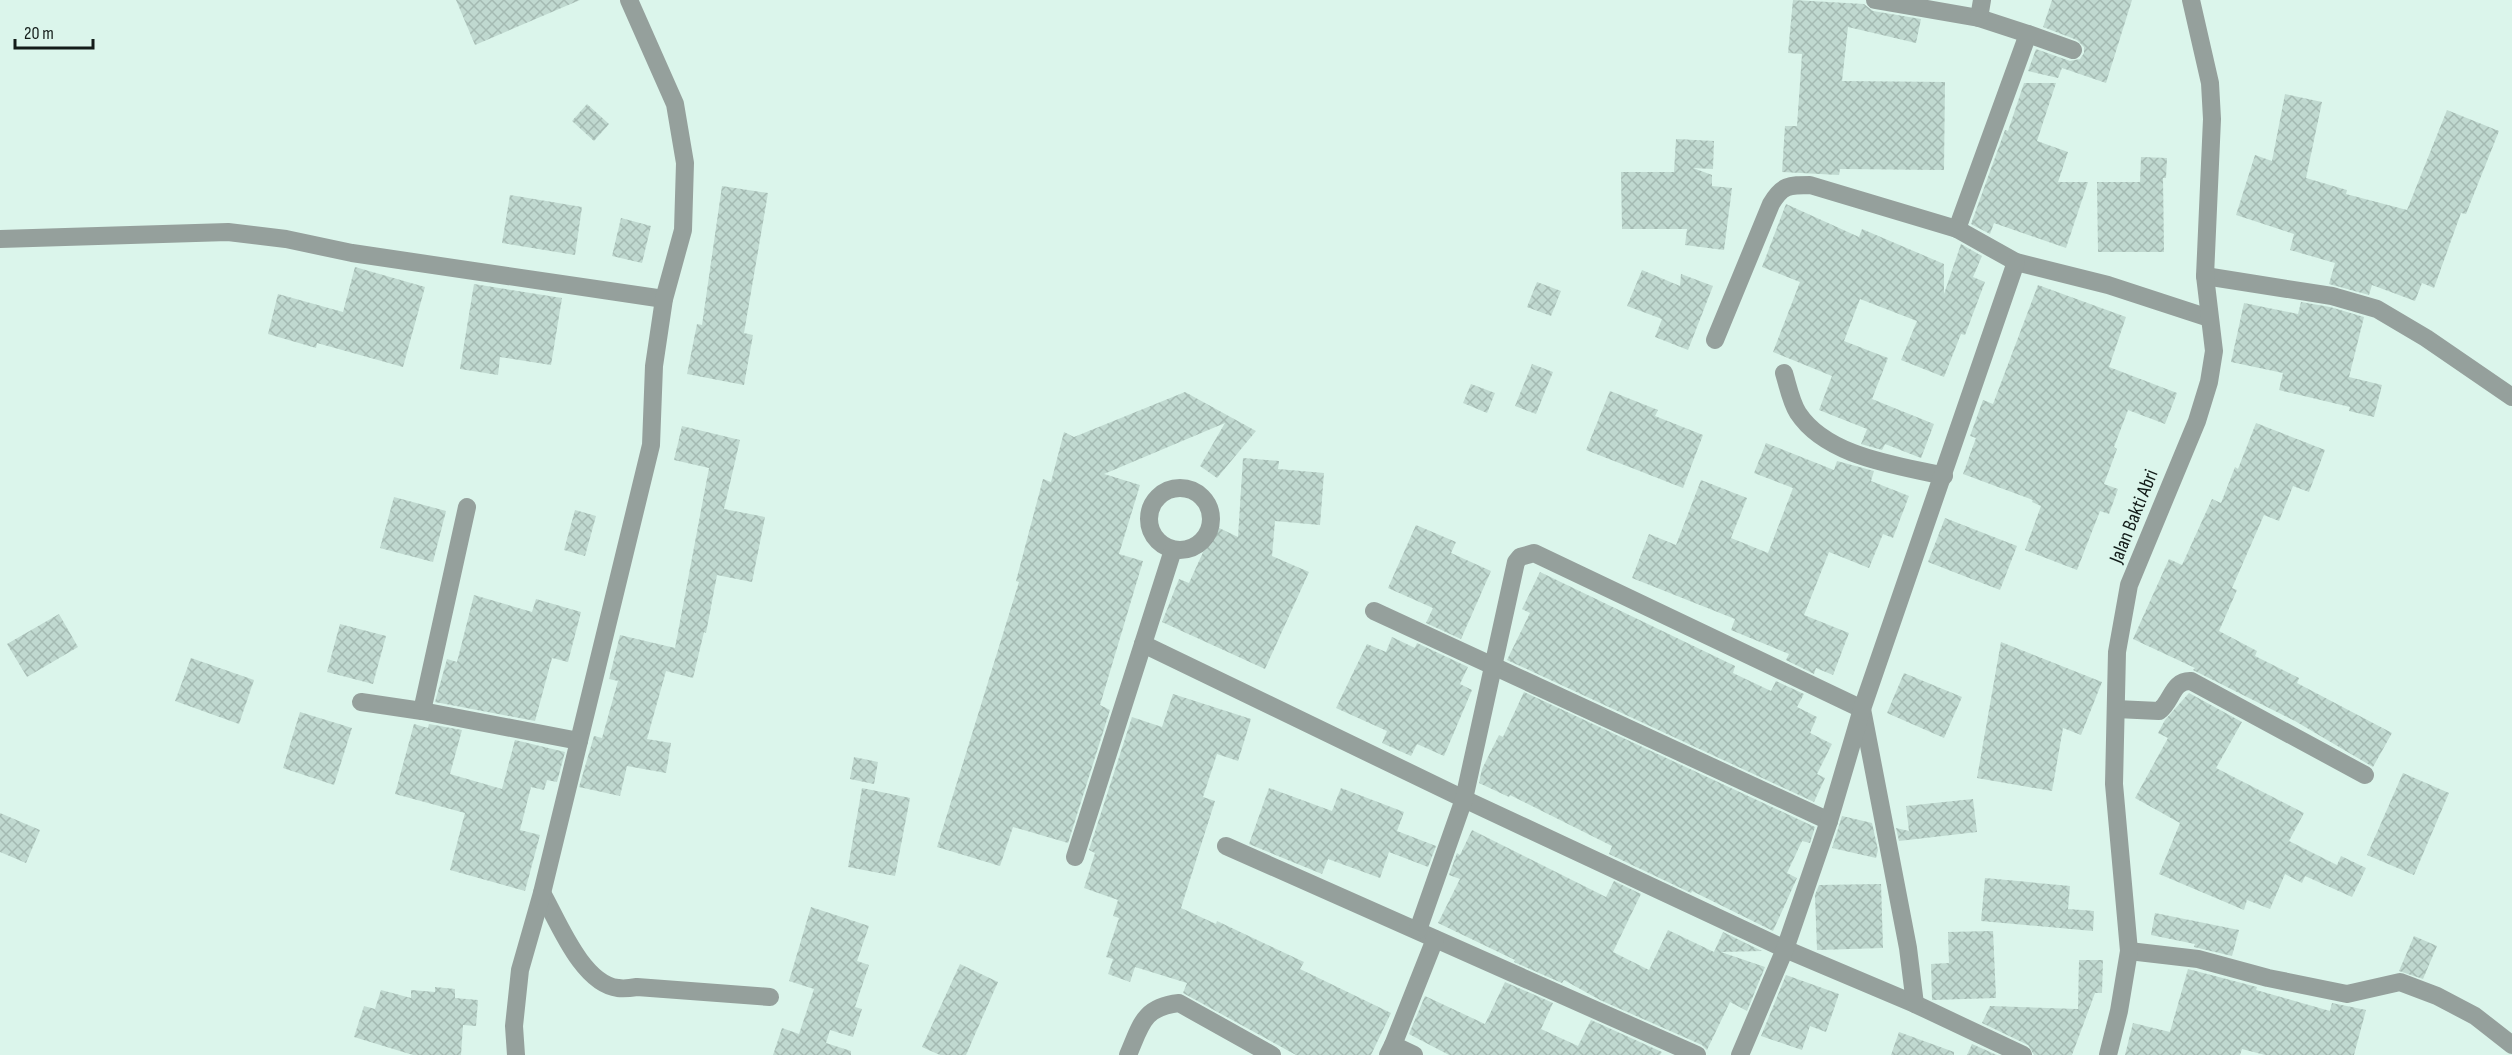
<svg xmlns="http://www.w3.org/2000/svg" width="2512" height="1055" viewBox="0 0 2512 1055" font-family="'Sofia Sans Condensed',sans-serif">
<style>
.building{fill:url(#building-cross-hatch)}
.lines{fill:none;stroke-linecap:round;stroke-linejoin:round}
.street{stroke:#95a09c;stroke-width:18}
.labels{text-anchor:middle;stroke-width:4.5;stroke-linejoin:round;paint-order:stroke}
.street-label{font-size:20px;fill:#131c19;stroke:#dbf5eb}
</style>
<defs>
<pattern id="building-cross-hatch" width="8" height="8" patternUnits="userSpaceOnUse" patternTransform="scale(1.5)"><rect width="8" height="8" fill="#c0d9d0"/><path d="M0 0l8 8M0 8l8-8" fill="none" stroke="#a4bab2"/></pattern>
</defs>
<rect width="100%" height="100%" fill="#dbf5eb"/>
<g class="building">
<path d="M456,0H580L475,45Z"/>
<path d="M1793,0L1864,4L1873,11L1921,19L1916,43L1848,27L1842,81L1945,82L1944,170L1840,169L1839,175L1782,172L1785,126H1797L1802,54L1788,53Z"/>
<path d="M2052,0H2132L2106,83L2062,68L2058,78L2028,71L2036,49L2070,61L2080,59L2084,53V47L2077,40L2043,27Z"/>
<path d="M2024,83H2056L2037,141L2068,152L2058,182H2088L2066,248L1994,223L1990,234L1971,224L2005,130L2008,131Z"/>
<path d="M2285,94L2322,102L2306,178L2347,190L2346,194L2407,210L2447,110L2499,131L2466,214L2461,213L2434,288L2422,283L2415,301L2372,285L2369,295L2329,284L2335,263L2290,250L2294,234L2236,215L2255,155L2272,161Z"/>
<path d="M587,104L609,124L594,141L572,121Z"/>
<path d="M1676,139L1714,141L1713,169L1693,168L1712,175V186L1732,188L1724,250L1685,245L1687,229H1622L1621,172H1674Z"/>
<path d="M2141,157L2167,158L2166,178H2163L2164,252H2098L2097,182H2140Z"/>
<path d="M722,186L768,193L744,333L753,335L744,385L687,374L697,324L702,325Z"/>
<path d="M510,195L582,207L575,255L502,243Z"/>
<path d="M1786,204L1859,237L1862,229L1944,264V294L1961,244L1982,256L1973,277L1985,282L1965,335L1961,334L1944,377L1901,360L1917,321L1860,299L1844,341L1888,358L1872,399L1934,424L1921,458L1885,444L1882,450L1861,444L1867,429L1819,410L1832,376L1773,352L1800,282L1762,267Z"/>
<path d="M621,218L651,226L642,263L612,256Z"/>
<path d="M355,267L425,287L403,367L317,343L316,348L268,334L278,294L343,312Z"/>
<path d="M1642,270L1680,286L1681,274L1713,286L1688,350L1655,337L1662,319L1627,306Z"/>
<path d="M1537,282L1561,291L1551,316L1527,307Z"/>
<path d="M474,284L562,298L551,365L500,357L498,375L460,369Z"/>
<path d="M2038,285L2126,317L2109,367L2177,393L2165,424L2128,410L2114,447L2117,449L2104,484L2118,489L2109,514L2100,511L2077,570L2025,550L2041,506L2032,502L2033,500L1963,474L1976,438L1970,436L1983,400L1993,404Z"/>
<path d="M2301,302L2330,307L2364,317L2349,377L2382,385L2374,417L2349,411L2350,407L2279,390L2283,373L2231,362L2244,303L2298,314Z"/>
<path d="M1532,364L1553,372L1536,414L1515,406Z"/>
<path d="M1471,384L1495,393L1487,413L1463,403Z"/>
<path d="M1610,391L1658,410L1655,416L1703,435L1683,488L1586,450Z"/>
<path d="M1185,392L1256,431L1217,478L1200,466L1225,423L1104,474L1140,485L1119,554L1143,561L1100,705L1110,710L1068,843L1013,827L1000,866L937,847L1019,582L1016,581L1043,479L1051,482L1064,432L1074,437Z"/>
<path d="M2256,423L2325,450L2309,492L2293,486L2279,521L2264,515L2232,588L2237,590L2219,631L2257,651L2255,656L2299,678L2297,683L2392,733L2373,767L2295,721L2193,670L2195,668L2133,639L2169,559L2182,565L2212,499L2221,503L2235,467L2238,469Z"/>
<path d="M682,426L740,440L724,509L765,517L752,582L717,575L706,633L704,632L693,678L666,671L647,739L671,743L666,773L627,766L620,796L579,787L594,736L602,738L618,681L609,679L620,635L675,648L709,468L674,460Z"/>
<path d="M1766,443L1834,470L1837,461L1874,471L1871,481L1909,496L1893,538L1883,534L1869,568L1829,552L1804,615L1849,633L1833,675L1816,668L1814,674L1786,660L1789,654L1731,630L1735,619L1632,578L1649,534L1676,545L1701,480L1747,498L1731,538L1768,553L1793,488L1754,473Z"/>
<path d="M1243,458L1279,461L1278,469L1324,473L1320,525L1275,521L1272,556L1309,572L1265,669L1162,622L1179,579L1189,583L1215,526L1238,537Z"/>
<path d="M394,497L446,511L433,562L380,548Z"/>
<path d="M575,510L596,516L585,556L564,550Z"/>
<path d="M1945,518L2017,546L2000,590L1928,562Z"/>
<path d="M1416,525L1456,542L1451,553L1491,571L1461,639L1426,623L1433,608L1388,588Z"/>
<path d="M1540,572L1735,666L1733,673L1771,691L1776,681L1804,694L1797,707L1817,717L1810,733L1832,744L1817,774L1825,778L1814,802L1507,660L1530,613L1522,609Z"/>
<path d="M474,595L532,612L536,599L581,612L568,662L552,658L535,721L435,702L447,659L457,662Z"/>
<path d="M59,614L78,647L27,677L7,644Z"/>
<path d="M340,624L386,636L373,684L327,672Z"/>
<path d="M1392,637L1415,648L1417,643L1468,667L1460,684L1472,690L1444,756L1417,744L1411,756L1382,743L1387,731L1336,708L1367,644L1386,652Z"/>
<path d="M2001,642L2102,682L2081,735L2063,728L2052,791L1977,778Z"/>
<path d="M191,658L254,680L239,724L175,701Z"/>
<path d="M1904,673L1962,697L1944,738L1887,713Z"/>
<path d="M1524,692L1815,827L1810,843L1802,841L1787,873L1797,878L1773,931L1692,891L1691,893L1609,854L1612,846L1510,795L1509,797L1479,783L1482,769L1499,735L1503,737Z"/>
<path d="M2189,693L2242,722L2216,768L2304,813L2289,841L2337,865L2341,856L2366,868L2352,897L2305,876L2302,883L2285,874L2270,909L2247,900L2244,910L2159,874L2180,823L2135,798L2168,738L2158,733L2165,720Z"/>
<path d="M1173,694L1251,719L1238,761L1217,754L1203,797L1215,801L1181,908L1216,924L1217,921L1304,962L1300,969L1391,1013L1371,1055H1296L1183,993L1187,983L1135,967L1130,982L1108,974L1113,959L1106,957L1119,918L1113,916L1118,900L1084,888L1095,853L1089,850L1132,717L1162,727Z"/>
<path d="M300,712L352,728L334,785L283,768Z"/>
<path d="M414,724L428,728L429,724L462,730L450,774L502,789L515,740L565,752L557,782L547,780L544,790L531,787L520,830L540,835L525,891L450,870L465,813L395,794Z"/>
<path d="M854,757L878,762L874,784L850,779Z"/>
<path d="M2403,773L2449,793L2414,875L2367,855Z"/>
<path d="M862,788L910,798L895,876L848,867Z"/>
<path d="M1269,788L1332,811L1341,788L1404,812L1397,831L1436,846L1428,867L1389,852L1380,878L1328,859L1322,874L1249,844Z"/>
<path d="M1973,799L1977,832L1899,841L1896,828L1909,831L1906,806Z"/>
<path d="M0,813L40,830L26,863L0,852Z"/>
<path d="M1842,816L1872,823L1878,850L1876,858L1832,848Z"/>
<path d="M1472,830L1606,897L1614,881L1641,894L1613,952L1649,970L1668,930L1714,952L1723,932L1762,951L1721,952L1765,967L1747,1011L1730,1002L1707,1050L1702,1045L1600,1000L1564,980L1562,983L1514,962L1515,960L1438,923L1460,879L1449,875L1457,853L1460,855Z"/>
<path d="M1985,878L2070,886L2068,909L2094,911L2093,931L1981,921Z"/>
<path d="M1881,884L1883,948L1817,950L1815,895L1819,885Z"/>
<path d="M811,907L869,926L857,961L869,965L855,1007L862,1009L853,1037L830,1030L826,1043L851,1051V1055H773L782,1028L799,1034L814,989L789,981Z"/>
<path d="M2155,913L2239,930L2232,956L2194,947L2195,944L2151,935Z"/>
<path d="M1993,931L1996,998L1932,1000L1931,964L1949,963L1948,932Z"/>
<path d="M2414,936L2437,946L2423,979L2399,971Z"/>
<path d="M2079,960H2103L2102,993H2095L2072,1055H2034L2028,1045L1982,1023L1990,1006L2078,1009Z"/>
<path d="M960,964L998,982L966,1055H940L922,1047Z"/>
<path d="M2188,969L2257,987L2256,990L2330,1011L2332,1003L2366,1010L2354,1055H2265L2242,1049L2240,1055H2125L2133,1023L2170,1032Z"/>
<path d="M1786,975L1839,994L1826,1032L1810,1026L1802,1050L1761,1036Z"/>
<path d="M1505,982L1553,1003L1541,1029L1578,1046L1591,1020L1662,1052L1660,1055H1449L1409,1034L1425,996L1485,1024Z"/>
<path d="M435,987L455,989V998L478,1000L476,1026L463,1025L461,1055H413L354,1037L364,1006L375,1009L381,990L411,998V990L435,992Z"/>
<path d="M1899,1032L1954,1052V1055H1891Z"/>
<path d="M1972,1044L1997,1055H1967Z"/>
</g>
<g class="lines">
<g class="street">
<path d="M1875,0L1979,18L2028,34"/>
<path d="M1979,18L1982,0"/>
<path d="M1957,229L2028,34L2073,50"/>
<path d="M0,239L228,232L286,239L352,253L664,299"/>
<path d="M2205,276L2332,296L2377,309L2426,338L2512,397"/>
<path d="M1715,340L1771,204C1782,185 1789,185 1810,185L1957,229L2016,262L2108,285L2209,318"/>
<path d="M1784,373C1788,386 1791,402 1798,413C1827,457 1897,465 1944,476"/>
<circle cx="1180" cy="519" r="31"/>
<path d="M1374,611L1829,821"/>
<path d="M1143,644L1464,799L1785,949L1915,1004L2023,1055"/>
<path d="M361,702L422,711L579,741"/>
<path d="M2116,709L2159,711C2172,702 2172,680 2191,681L2365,775"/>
<path d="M422,711L467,507"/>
<path d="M1226,846L1697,1055"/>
<path d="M1075,857L1173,550"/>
<path d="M542,893C558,921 582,984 618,988C624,989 631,988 637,987L770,997"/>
<path d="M1418,930L1464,799L1516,562L1520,557L1534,553L1862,709L1908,948L1915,1004"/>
<path d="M2129,951L2198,959L2268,978L2347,994L2400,982L2437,996L2475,1016L2512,1045"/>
<path d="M1393,1045L1435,939"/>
<path d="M516,1055L514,1026L520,970L542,893L651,445L654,366L664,299L683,230L685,163L675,104L629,0"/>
<path d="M1128,1055C1141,1025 1143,1007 1179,1003L1272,1055"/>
<path d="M1388,1055L1393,1045L1414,1055"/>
<path d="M1740,1055L1785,949L1829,821L1862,709L2016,262"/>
<path d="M2108,1055L2119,1011L2129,951L2114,784L2117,652L2129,585L2197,421L2209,382L2214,351L2205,276L2212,119L2210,83L2191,0"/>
</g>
</g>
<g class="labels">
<g class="street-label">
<text transform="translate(2133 516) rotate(-68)" y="7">Jalan Bakti Abri</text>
</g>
</g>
<path d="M15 39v9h78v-9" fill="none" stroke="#131c19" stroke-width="3"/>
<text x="24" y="39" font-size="18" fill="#131c19" stroke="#dbf5eb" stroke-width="4.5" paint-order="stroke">20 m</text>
</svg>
